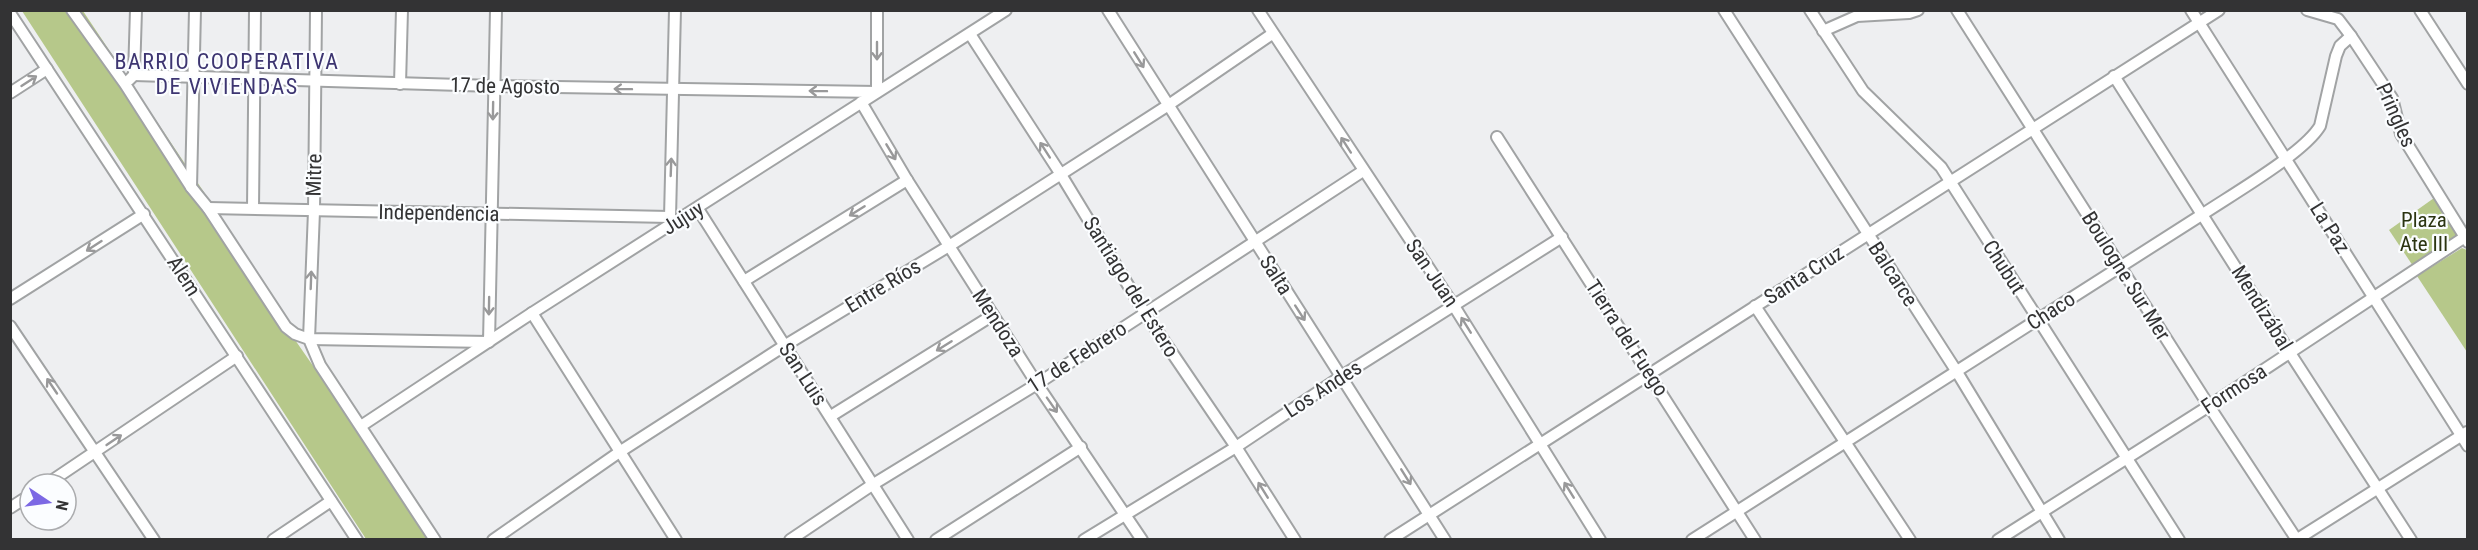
<svg xmlns="http://www.w3.org/2000/svg" width="2478" height="550" viewBox="0 0 2478 550" font-family="'Roboto Condensed',sans-serif">
<style>
.green{fill:#b6c88a}
.lines{fill:none;stroke-linecap:round;stroke-linejoin:round}
.street-casing{stroke:#a1a3a4;stroke-width:14}
.street{stroke:#fff;stroke-width:10}
.oneway{stroke:#99999a}
.labels{text-anchor:middle;stroke-width:4.5;stroke-linejoin:round;paint-order:stroke}
.street-label{font-size:21px;fill:#333334;stroke:#fbfdff}
.park-label{font-size:21px;fill:#2b3411;stroke:#fbfdff}
.neighbourhood-label{font-size:22px;letter-spacing:1.5px;fill:#3d3571;stroke:#fbfdff}
</style>
<rect width="100%" height="100%" fill="#eeeff1"/>
<g class="green">
<path d="M22,11H83L272,294L293,337L357,429L429,539H366Z"/>
<path d="M2434,198L2459,235L2413,266L2389,230Z"/>
<path d="M2462,248L2467,250V352L2417,276Z"/>
</g>
<g class="lines">
<defs>
<g id="street">
<path d="M72,10L125,84L191,187L208,208L286,327L295,334L309,339L320,365L435,540"/>
<path d="M316,10L314,211L309,339L489,342L496,10"/>
<path d="M1108,10L1445,540"/>
<path d="M1258,10L1454,306L1600,540"/>
<path d="M1724,10L1957,372L2059,540"/>
<path d="M1810,10L1863,91L1941,167L2179,540"/>
<path d="M1957,10L2209,406L2297,540"/>
<path d="M2191,10L2468,446"/>
<path d="M2307,10L2338,19L2351,36L2392,98L2401,134L2468,242"/>
<path d="M2420,10L2468,84"/>
<path d="M10,13L357,540"/>
<path d="M1823,31L1857,16L1909,13L1918,10"/>
<path d="M970,34L1060,173L1145,313L1236,447L1295,540"/>
<path d="M134,75L494,86L877,92V10"/>
<path d="M2114,76L2290,353L2411,540"/>
<path d="M129,80L134,75L136,10"/>
<path d="M400,84L402,10"/>
<path d="M10,93L47,69"/>
<path d="M861,102L907,180L1037,384L1142,540"/>
<path d="M1497,137L1755,540"/>
<path d="M191,187L195,10"/>
<path d="M208,208L670,217"/>
<path d="M253,208L255,10"/>
<path d="M698,209L908,540"/>
<path d="M673,221L670,217L675,10"/>
<path d="M744,281L907,180"/>
<path d="M10,299L144,214"/>
<path d="M1755,306L1910,540"/>
<path d="M532,313L676,540"/>
<path d="M10,326L154,540"/>
<path d="M831,416L993,315"/>
<path d="M361,426L532,313L1006,10"/>
<path d="M47,484L237,356"/>
<path d="M10,508L30,495"/>
<path d="M273,540L331,501"/>
<path d="M493,540L621,451L784,346L949,246L1167,106L1272,34"/>
<path d="M790,540L872,485L1037,384L1363,171"/>
<path d="M936,540L1081,447"/>
<path d="M1084,540L1236,447L1342,376L1562,237"/>
<path d="M1390,540L2219,10"/>
<path d="M1692,540L2203,214C2233,194 2304,153 2320,126L2336,56L2340,46L2351,36"/>
<path d="M1998,540L2209,406L2468,235"/>
<path d="M2296,540L2467,432"/>
</g>
</defs>
<use href="#street" class="street-casing"/>
<use href="#street" class="street"/>
</g>
<defs><path id="oneway-shaft" d="M-6 0H5M1.5-3L5.5 0L1.5 3" fill="none" stroke-width="1.6" stroke-linecap="round" stroke-linejoin="round" transform="scale(1.5)"/></defs>
<g class="oneway">
<use href="#oneway-shaft" transform="translate(877 51) rotate(90)"/>
<use href="#oneway-shaft" transform="translate(1139 60) rotate(58)"/>
<use href="#oneway-shaft" transform="translate(29 81) rotate(-33)"/>
<use href="#oneway-shaft" transform="translate(623 89) rotate(-179)"/>
<use href="#oneway-shaft" transform="translate(818 91) rotate(-179)"/>
<use href="#oneway-shaft" transform="translate(493 111) rotate(91)"/>
<use href="#oneway-shaft" transform="translate(1346 145) rotate(-123)"/>
<use href="#oneway-shaft" transform="translate(1045 150) rotate(-123)"/>
<use href="#oneway-shaft" transform="translate(891 152) rotate(59)"/>
<use href="#oneway-shaft" transform="translate(671 167) rotate(-88)"/>
<use href="#oneway-shaft" transform="translate(857 211) rotate(148)"/>
<use href="#oneway-shaft" transform="translate(94 246) rotate(147)"/>
<use href="#oneway-shaft" transform="translate(311 280) rotate(-88)"/>
<use href="#oneway-shaft" transform="translate(489 306) rotate(91)"/>
<use href="#oneway-shaft" transform="translate(1300 313) rotate(57)"/>
<use href="#oneway-shaft" transform="translate(1466 325) rotate(-122)"/>
<use href="#oneway-shaft" transform="translate(944 346) rotate(148)"/>
<use href="#oneway-shaft" transform="translate(52 386) rotate(-124)"/>
<use href="#oneway-shaft" transform="translate(1052 405) rotate(55)"/>
<use href="#oneway-shaft" transform="translate(114 440) rotate(-34)"/>
<use href="#oneway-shaft" transform="translate(1406 477) rotate(58)"/>
<use href="#oneway-shaft" transform="translate(1263 490) rotate(-122)"/>
<use href="#oneway-shaft" transform="translate(1569 490) rotate(-122)"/>
</g>
<g class="labels">
<g class="street-label">
<text transform="translate(505 86) rotate(1)" y="7">17 de Agosto</text>
<text transform="translate(2396 115) rotate(66)" y="7">Pringles</text>
<text transform="translate(314 175) rotate(-89)" y="7">Mitre</text>
<text transform="translate(439 213) rotate(1)" y="7">Independencia</text>
<text transform="translate(683 218) rotate(-32)" y="7">Jujuy</text>
<text transform="translate(2330 228) rotate(58)" y="7">La Paz</text>
<text transform="translate(2004 267) rotate(57)" y="7">Chubut</text>
<text transform="translate(1432 273) rotate(56)" y="7">San Juan</text>
<text transform="translate(1893 274) rotate(57)" y="7">Balcarce</text>
<text transform="translate(1276 275) rotate(57)" y="7">Salta</text>
<text transform="translate(1804 275) rotate(-33)" y="7">Santa Cruz</text>
<text transform="translate(184 276) rotate(57)" y="7">Alem</text>
<text transform="translate(2126 276) rotate(58)" y="7">Boulogne Sur Mer</text>
<text transform="translate(883 286) rotate(-31)" y="7">Entre Ríos</text>
<text transform="translate(1131 287) rotate(58)" y="7">Santiago del Estero</text>
<text transform="translate(2262 308) rotate(58)" y="7">Mendizábal</text>
<text transform="translate(2051 311) rotate(-33)" y="7">Chaco</text>
<text transform="translate(998 323) rotate(57)" y="7">Mendoza</text>
<text transform="translate(1627 338) rotate(57)" y="7">Tierra del Fuego</text>
<text transform="translate(1077 357) rotate(-33)" y="7">17 de Febrero</text>
<text transform="translate(803 374) rotate(57)" y="7">San Luis</text>
<text transform="translate(1323 389) rotate(-33)" y="7">Los Andes</text>
<text transform="translate(2234 389) rotate(-33)" y="7">Formosa</text>
</g>
<g class="park-label">
<text x="2424" y="227">Plaza<tspan x="2424" dy="24">Ate III</tspan></text>
</g>
<g class="neighbourhood-label">
<text x="227" y="69">BARRIO COOPERATIVA<tspan x="227" dy="25">DE VIVIENDAS</tspan></text>
</g>
</g>
<rect width="2478" height="550" fill="none" stroke="#333334" stroke-width="24"/>
<g transform="translate(48 502) rotate(103)"><circle r="28" fill="#fbfdff" stroke="#abacae" stroke-width="1.5"/>
<path d="M0-4.5L10 22L0 15L-10 22Z" fill="#7c68e4"/>
<text y="-9" font-size="16" font-weight="bold" text-anchor="middle" fill="#333334">N</text>
</g>
</svg>
